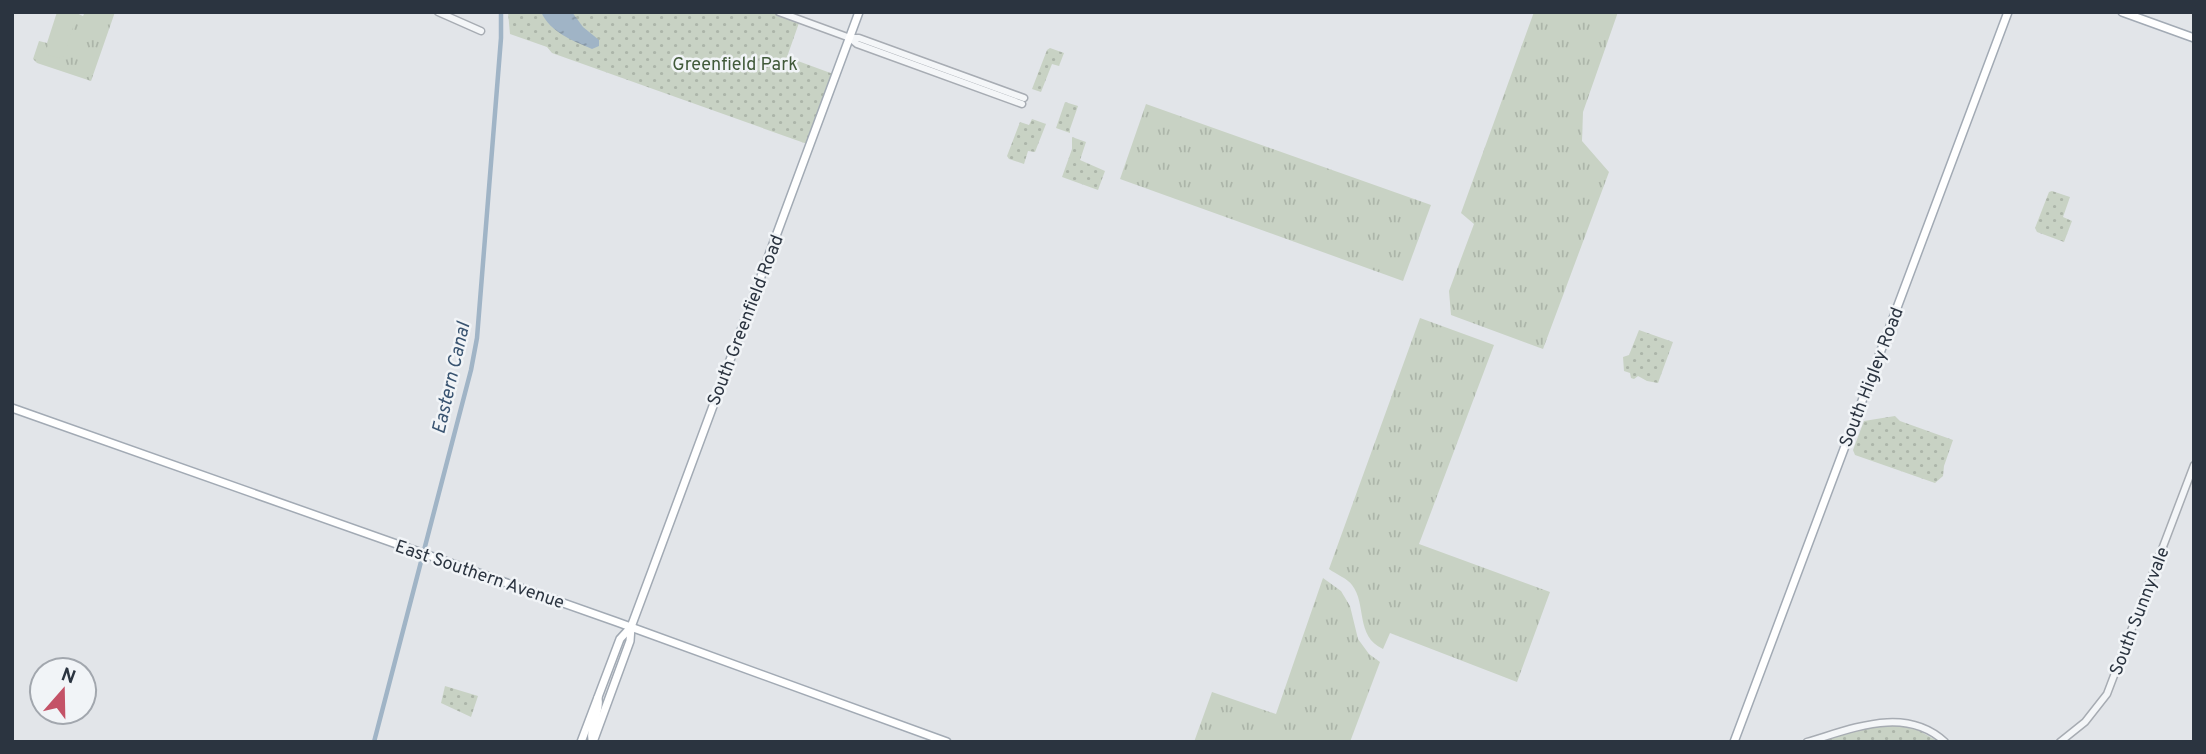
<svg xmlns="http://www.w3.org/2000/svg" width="2206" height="754" viewBox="0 0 2206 754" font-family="Overpass,sans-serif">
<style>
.grass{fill:url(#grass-tufts)}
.park{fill:url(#park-dots)}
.garden{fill:#c8d2c4}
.water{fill:url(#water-ripples)}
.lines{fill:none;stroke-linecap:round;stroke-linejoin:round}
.canal{stroke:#a0b4c6;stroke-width:4.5}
.minor-casing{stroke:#a7acb3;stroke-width:9}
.major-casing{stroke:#a2aab4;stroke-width:10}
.minor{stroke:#f4f6f8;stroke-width:6}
.major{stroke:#fff;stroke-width:7}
.labels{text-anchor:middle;stroke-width:5;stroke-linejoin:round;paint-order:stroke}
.park-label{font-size:18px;fill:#415a3a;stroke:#f1f4f7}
.street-label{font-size:18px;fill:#2b3440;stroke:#f1f4f7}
.water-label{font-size:19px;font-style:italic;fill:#395471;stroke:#f1f4f7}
</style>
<defs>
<pattern id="grass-tufts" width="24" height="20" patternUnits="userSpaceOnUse" patternTransform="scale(1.75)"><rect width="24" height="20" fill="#c8d2c4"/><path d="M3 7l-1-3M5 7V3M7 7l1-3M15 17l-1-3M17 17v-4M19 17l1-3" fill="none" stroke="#acb5a9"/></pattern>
<pattern id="park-dots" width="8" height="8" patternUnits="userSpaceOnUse" patternTransform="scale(1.75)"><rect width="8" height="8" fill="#c8d2c4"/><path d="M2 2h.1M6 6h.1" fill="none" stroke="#acb5a9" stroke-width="1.8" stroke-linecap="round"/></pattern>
<pattern id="water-ripples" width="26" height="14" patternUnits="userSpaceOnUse" patternTransform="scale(1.75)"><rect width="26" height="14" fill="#a0b4c6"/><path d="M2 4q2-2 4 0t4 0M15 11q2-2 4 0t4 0" fill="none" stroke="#8393a2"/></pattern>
</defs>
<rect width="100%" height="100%" fill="#e2e5e9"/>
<g class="grass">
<path d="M57,12H74L83,16L85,12H115L91,81L37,63L33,59L39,41L47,43Z"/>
<path d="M1534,12H1618L1583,112L1582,141L1609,172L1543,349L1451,315L1449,291L1474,224L1461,213Z"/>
<path d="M1146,104L1431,205L1403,281L1120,179Z"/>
<path d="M1420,318L1494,345L1419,544L1550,592L1517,682L1390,633L1383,649C1355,636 1367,604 1352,585C1348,579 1336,574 1329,569Z"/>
<path d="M1323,578L1341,591L1350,606L1358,639L1369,654L1380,662L1350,742H1194L1212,692L1276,714Z"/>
</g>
<g class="park">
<path d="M508,12H779L800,20L787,57L836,75L810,145L552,53L547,47L510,34Z"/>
<path d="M1050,48L1064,53L1059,66L1052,64L1041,92L1032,89L1047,50Z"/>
<path d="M1065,102L1078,106L1070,129V133L1056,128Z"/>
<path d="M1032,119L1046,124L1035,152L1028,151L1024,164L1009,159L1007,156L1020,122L1029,125Z"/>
<path d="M1072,137L1086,142L1080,160L1105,171L1098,190L1062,177L1072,149Z"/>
<path d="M2052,191L2070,197L2063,217L2072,221L2064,242L2037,232L2035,228L2049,192Z"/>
<path d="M1639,330L1673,342L1658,383L1647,381L1638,376L1634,379L1631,378L1630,373L1624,371L1623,357L1629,355Z"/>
<path d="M1895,416L1900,421L1953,440L1944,466L1943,476L1935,483L1855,455L1853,450L1864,421Z"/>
<path d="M445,686L478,696L471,717L441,703Z"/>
<path d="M1892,724L1918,730L1939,742H1819L1876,725Z"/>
</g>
<path class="garden" d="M58,12L77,15L63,59L45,54Z"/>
<path class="water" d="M541,12H572L583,27L599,40V46L592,49C572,40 551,33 541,12Z"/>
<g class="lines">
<path class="canal" d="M374,742L471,370L477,338L501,38V12"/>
<defs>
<g id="minor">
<path d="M438,12L481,31"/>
<path d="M779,12L850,38H859L1024,98"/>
<path d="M850,38L857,44L1022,104"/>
<path d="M1807,742C1852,729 1905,705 1945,742"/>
<path d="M2060,742L2085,722L2107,694L2194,465"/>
</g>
<g id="major">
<path d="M2122,12L2194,38"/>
<path d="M12,408L617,622L947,742"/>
<path d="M592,740C589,725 601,713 598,698"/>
<path d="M581,742L620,639L631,627L653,568L859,12"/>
<path d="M593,742L630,641L631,627"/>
<path d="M1734,742L2008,12"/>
</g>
</defs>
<use href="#minor" class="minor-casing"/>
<use href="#major" class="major-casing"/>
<use href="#minor" class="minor"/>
<use href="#major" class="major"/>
</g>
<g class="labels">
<g class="park-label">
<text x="735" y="70">Greenfield Park</text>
</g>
<g class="street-label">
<text transform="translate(745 320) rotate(-69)" y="6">South Greenfield Road</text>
<text transform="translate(1871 377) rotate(-69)" y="6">South Higley Road</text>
<text transform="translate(480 574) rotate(19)" y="6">East Southern Avenue</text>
<text transform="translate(2139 611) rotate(-69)" y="6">South Sunnyvale</text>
</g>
<g class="water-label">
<text transform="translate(450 378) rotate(-77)" y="7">Eastern Canal</text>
</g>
</g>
<rect width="2206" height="754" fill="none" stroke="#2b3440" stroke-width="28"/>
<g transform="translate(63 691) rotate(20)"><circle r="33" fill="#f1f4f7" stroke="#a2a7ae" stroke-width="2"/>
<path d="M0-5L12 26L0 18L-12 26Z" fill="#c45267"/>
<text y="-10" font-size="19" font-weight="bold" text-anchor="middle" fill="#2b3440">N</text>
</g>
</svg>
